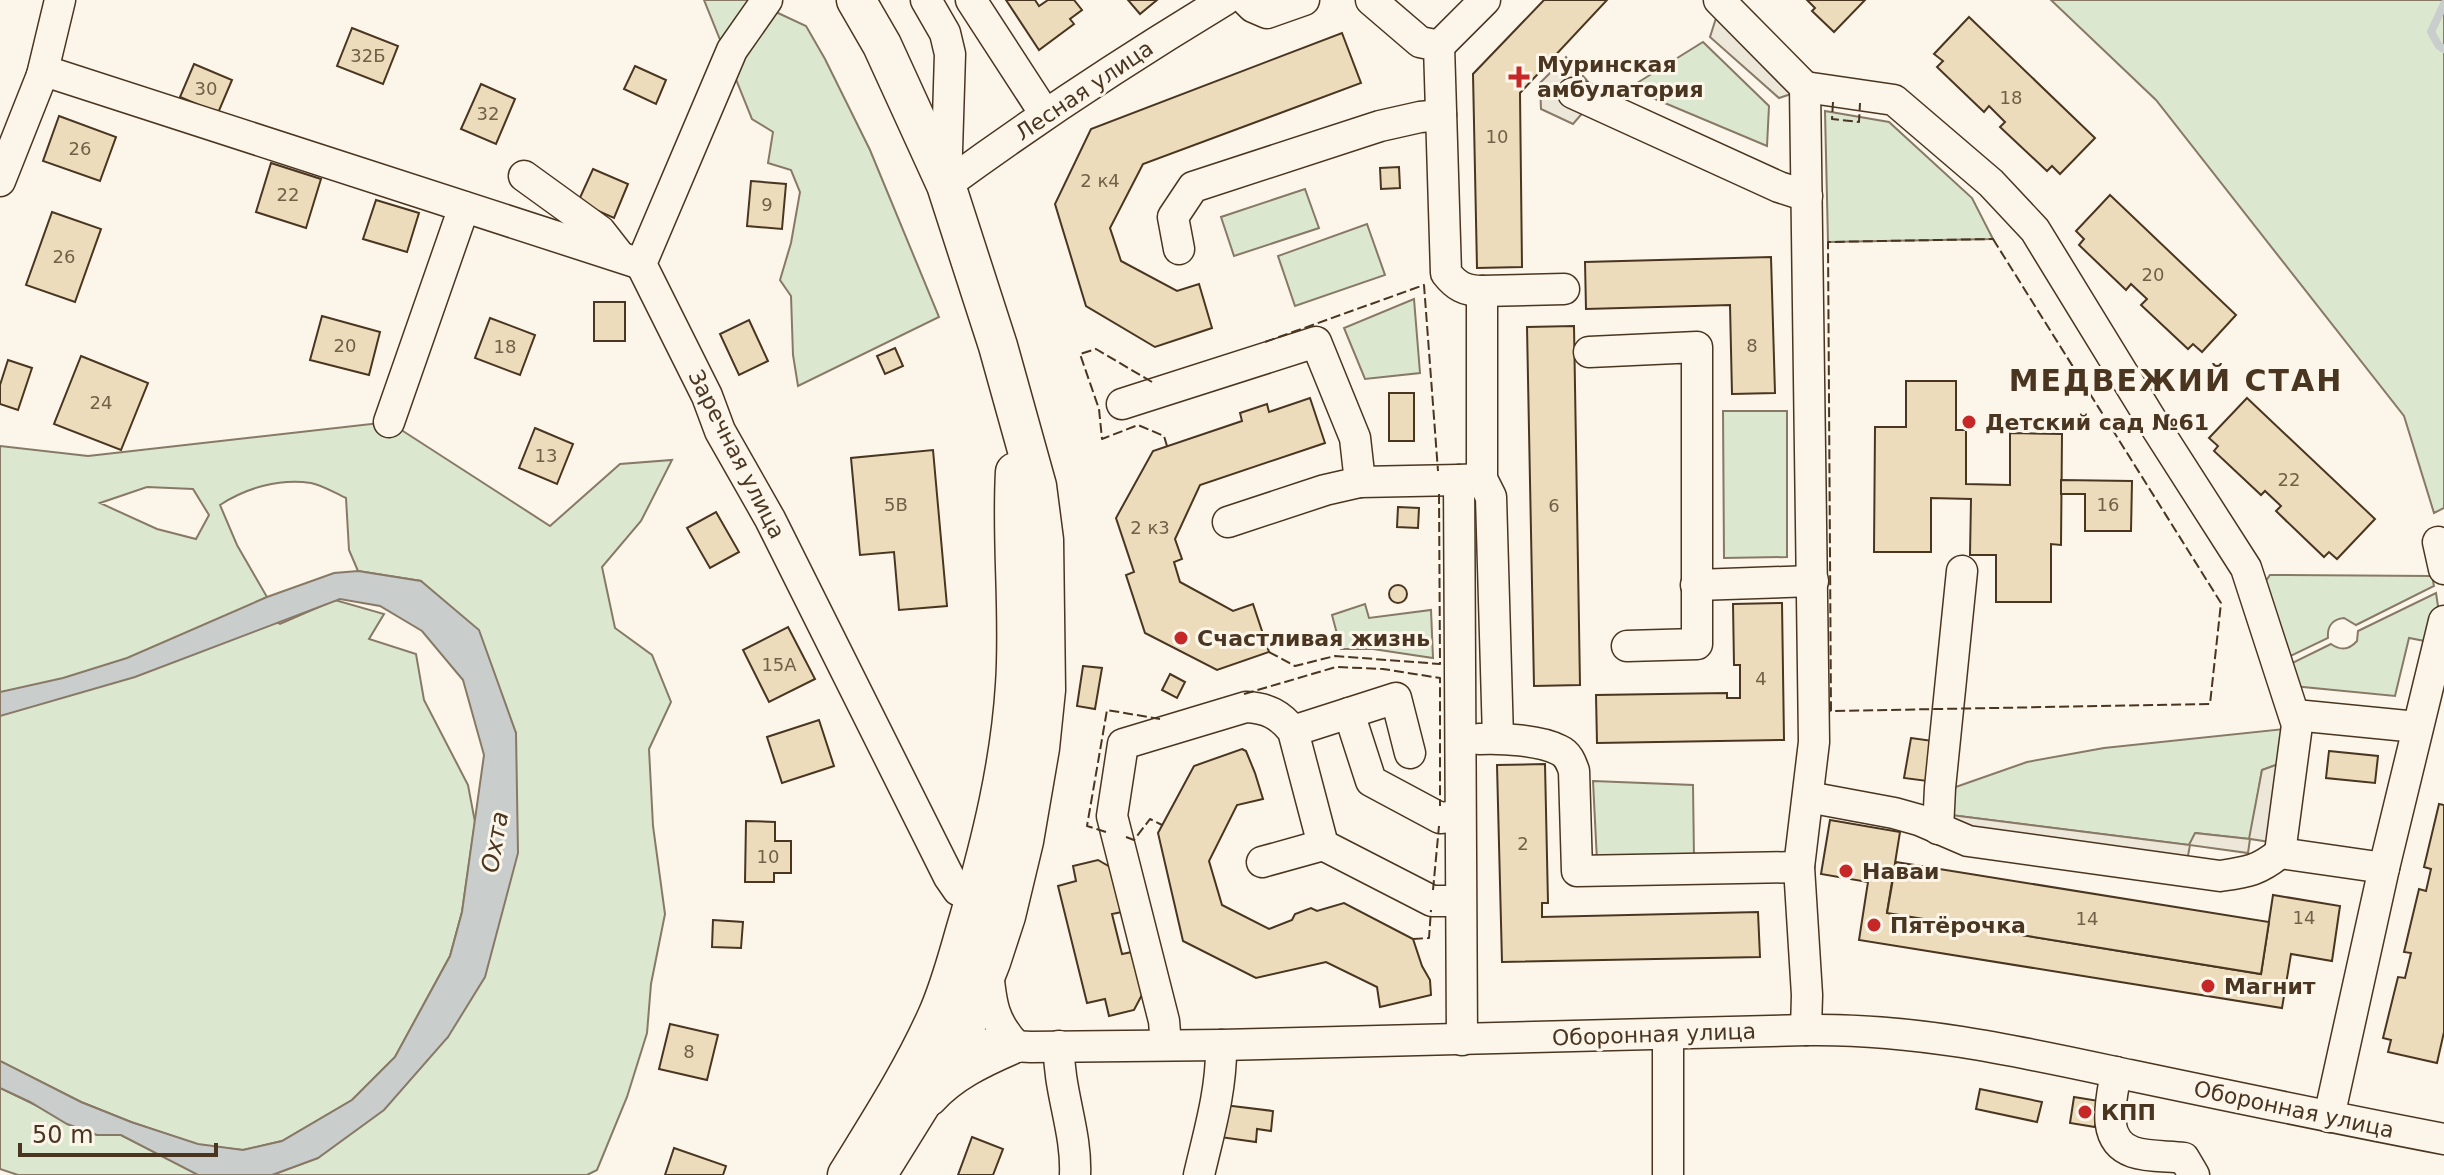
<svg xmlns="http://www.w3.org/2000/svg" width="2444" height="1175" viewBox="0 0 2444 1175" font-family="'DejaVu Sans',sans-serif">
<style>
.green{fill:#dce7d0;stroke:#887966;stroke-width:2;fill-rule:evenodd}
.parking{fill:#ede7d9;stroke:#887966;stroke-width:2}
.water{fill:#c9cecd;stroke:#887966;stroke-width:2}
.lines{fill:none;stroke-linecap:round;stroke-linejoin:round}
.stream{stroke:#c9cecd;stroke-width:8}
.building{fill:#ecdcbc;stroke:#4a3520;stroke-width:2}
.minor-casing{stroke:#4a3520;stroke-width:33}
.major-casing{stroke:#4a3520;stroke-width:41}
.minor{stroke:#fbf6e9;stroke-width:30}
.major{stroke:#fbf6e9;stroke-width:38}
.fence{stroke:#4a3520;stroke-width:2;stroke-dasharray:10 4;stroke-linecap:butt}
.poi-dot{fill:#c62828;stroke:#fbf6e9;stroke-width:3}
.labels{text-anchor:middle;stroke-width:6;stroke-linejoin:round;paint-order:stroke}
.number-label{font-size:18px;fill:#725f47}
.poi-label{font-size:22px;font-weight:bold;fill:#4a3520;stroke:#fbf6e9;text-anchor:start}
.street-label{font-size:22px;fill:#4a3520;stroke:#fbf6e9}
.water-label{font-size:24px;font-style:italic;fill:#4a3520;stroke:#fbf6e9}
.district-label{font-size:30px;font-weight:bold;letter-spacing:2px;fill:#4a3520;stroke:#fbf6e9}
</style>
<rect width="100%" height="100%" fill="#fbf6e9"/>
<g class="green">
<path d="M704,0H762L763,6L806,26L825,59L870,150L939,317L798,386L793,355L791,296L780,280L791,243L800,192L791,170L768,163L773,132L752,119Z"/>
<path d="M2051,0H2444V508L2434,513L2404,416L2156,100Z"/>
<path d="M1703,42L1769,106L1767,146L1629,88Z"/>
<path d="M1825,111L1889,122L1972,198L1993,239L1828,242Z"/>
<path d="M1305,189L1319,228L1234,256L1221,217Z"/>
<path d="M1367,224L1385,275L1295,306L1278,256Z"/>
<path d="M1414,299L1420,373L1365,379L1344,328Z"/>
<path d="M1723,411H1787V557L1724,558Z"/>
<path d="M389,422L550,526L620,464L672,460L641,521L602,567L615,628L652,655L671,702L649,749L653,826L665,914L651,984L647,1033L627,1097L597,1170L587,1175H272L318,1158L448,1037L516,733L421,581L358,571L349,550L346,498C335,493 322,485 311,483C280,478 246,488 220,505L237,545L267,597L236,613L267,617L280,624L335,600L384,614L369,639L416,654L424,700L468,785L475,822L462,912L450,956L395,1057L352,1100L282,1141L243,1150L198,1145L131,1122L81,1102L0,1061V446L88,456ZM147,487L193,489L209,515L196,539L157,529L100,503Z"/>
<path d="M2270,575L2432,576L2434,586L2356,625L2344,618C2333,619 2327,626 2328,638L2284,659L2263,585Z"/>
<path d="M2436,593L2438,606L2430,642L2409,638L2395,696L2293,686L2286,666L2331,644C2341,651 2349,650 2357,641L2358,631Z"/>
<path d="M1365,604L1369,618L1431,610L1433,658L1373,649H1341L1332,615Z"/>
<path d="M2284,729V762L2262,770L2250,839L2196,833L2189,845L1951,815L1950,789L2027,762L2104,748Z"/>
<path d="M1593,781L1693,785L1694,858L1597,861Z"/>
<path d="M0,1088L97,1135H121L198,1174L213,1175H18L0,1169Z"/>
</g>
<g class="parking">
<path d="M1717,15L1800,91L1779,98L1710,37Z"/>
<path d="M1566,57L1599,94L1573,124L1541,109L1540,83Z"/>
<path d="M2284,762L2270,842L2250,839L2248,853L2190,845L2187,861L1949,830L1951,815L2189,845L2195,833L2249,839L2262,770Z"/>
</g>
<path class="water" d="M358,571L421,581L479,630L516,733L518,853L485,977L448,1037L384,1110L318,1158L272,1175H198L121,1135H97L67,1124L30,1102L0,1088V1061L81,1102L131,1122L198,1144L243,1150L282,1141L352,1100L395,1057L450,956L462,912L484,755L463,680L422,631L380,606L340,599L135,677L0,716V692L63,678L127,658L267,597L334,573Z"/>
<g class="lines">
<path class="stream" d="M2444,4L2431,32L2439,46L2444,49"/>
</g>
<g class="building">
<path d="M1006,0H1035L1039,6L1048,0H1074L1082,10L1070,19L1074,24L1039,50Z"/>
<path d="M1128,0H1157L1140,14Z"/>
<path d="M1544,0H1607L1520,93L1522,267L1477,268L1473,74Z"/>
<path d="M1807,0H1865L1834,32L1812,11L1815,8Z"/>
<path d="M1969,17L2095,138L2060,174L2052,166L2047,171L2000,127L2005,122L1989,106L1984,112L1937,67L1943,61L1934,54Z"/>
<path d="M352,28L398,46L383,84L337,66Z"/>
<path d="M1342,33L1361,83L1143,164L1110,228L1121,261L1177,291L1199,284L1212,328L1155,347L1086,306L1055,204L1091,129Z"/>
<path d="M194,64L232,80L218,113L180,97Z"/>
<path d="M635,66L666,80L656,104L624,89Z"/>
<path d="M481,84L515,99L496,144L461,129Z"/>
<path d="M59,116L116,137L100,181L43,161Z"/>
<path d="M271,163L321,179L306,228L256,212Z"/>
<path d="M1399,167L1400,188L1381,189L1380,168Z"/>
<path d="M593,169L628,184L614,218L578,202Z"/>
<path d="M751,181L786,184L782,229L747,226Z"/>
<path d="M2110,195L2236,315L2202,352L2193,344L2188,349L2141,305L2147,299L2131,284L2126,290L2079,245L2084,239L2076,231Z"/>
<path d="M376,200L419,213L407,252L363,239Z"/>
<path d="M52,212L101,229L75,302L26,285Z"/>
<path d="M1771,257L1775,393L1732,394L1730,305L1586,309L1585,262Z"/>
<rect x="594" y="302" width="31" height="39"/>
<path d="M322,316L380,332L369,375L310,360Z"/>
<path d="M490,318L535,335L520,375L475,358Z"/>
<path d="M749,320L768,361L739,375L720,334Z"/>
<path d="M1574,326L1580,685L1534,686L1527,327Z"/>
<path d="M895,348L903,366L885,374L877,356Z"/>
<path d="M81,356L148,383L121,450L54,424Z"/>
<path d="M8,360L32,368L18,410L0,404V385Z"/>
<path d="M1906,381H1956V430H1966V484L2010,485V433L2062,434L2061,545L2051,544V602H1996V555H1970L1971,499L1931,498V552H1874L1875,427H1906Z"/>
<rect x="1389" y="393" width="25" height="48"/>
<path d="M1310,398L1325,443L1200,485L1175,539L1182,559L1174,562L1180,582L1233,611L1253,604L1269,652L1217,670L1145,633L1126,575L1134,572L1116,518L1153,451L1242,421L1240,413L1267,404L1269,412Z"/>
<path d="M2247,398L2375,519L2337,559L2329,552L2324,557L2276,511L2281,506L2265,491L2261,495L2214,451L2218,446L2209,438Z"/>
<path d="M535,428L573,444L557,484L519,468Z"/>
<path d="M933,450L947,606L899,610L894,552L860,555L851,458Z"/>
<path d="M2061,480L2132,481L2131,531H2085V494H2061Z"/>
<path d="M1398,507L1419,508L1418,528L1397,527Z"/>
<path d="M716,512L739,552L710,568L687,528Z"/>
<circle cx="1398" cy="594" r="9"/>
<path d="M1782,603L1784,740L1597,743L1596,695L1727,693V698H1740V665H1734L1733,604Z"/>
<path d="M788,627L815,679L769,702L743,650Z"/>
<path d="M1083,666L1102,668L1095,709L1077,706Z"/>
<path d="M1170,674L1185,682L1177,698L1162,690Z"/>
<path d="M819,720L834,766L782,783L767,737Z"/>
<path d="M1911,738L1933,741L1927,781L1904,778Z"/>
<path d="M1242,749L1246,751L1255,773L1263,799L1237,805L1209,861L1222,905L1269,929L1292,920L1295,914L1311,908L1317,911L1344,903L1413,939L1422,966L1430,980L1431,995L1380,1007L1377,987L1326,962L1256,978L1183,941L1158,833L1194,766Z"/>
<path d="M2329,751L2378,756L2375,783L2326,778Z"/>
<path d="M1545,764L1548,903H1542V917L1758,912L1760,957L1502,962L1497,765Z"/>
<path d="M2439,804L2444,805V1032L2437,1063L2388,1052L2391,1040L2383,1038L2398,977L2405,978L2411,953L2404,952L2419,889L2426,891L2431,869L2424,867Z"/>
<path d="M1830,820L1900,832L1887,913L2261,974L2273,895L2340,906L2332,961L2291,954L2282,1008L1859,940L1868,882L1821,874Z"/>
<path d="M746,821L775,822V841H791V873H774V882H745Z"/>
<path d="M1098,860L1117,871L1127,911L1112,914L1122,954L1137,951L1145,989L1134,1010L1109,1016L1105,999L1087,1003L1058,886L1076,881L1073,866Z"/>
<path d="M1896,862L2269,922L2261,974L1887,913Z"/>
<path d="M713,920L743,922L741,948L712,947Z"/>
<path d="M670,1024L718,1035L707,1080L659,1069Z"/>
<path d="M1980,1089L2042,1102L2037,1122L1976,1109Z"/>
<path d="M2074,1097L2099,1101L2095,1127L2070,1123Z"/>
<path d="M1224,1105L1273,1111L1271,1131L1257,1129L1256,1142L1220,1137Z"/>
<path d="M972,1137L1003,1149L993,1175H958Z"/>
<path d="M674,1148L726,1166L723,1175H665Z"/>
</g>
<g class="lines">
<defs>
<g id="minor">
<path d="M767,0L732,50L641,264L707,396L720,431L770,519L949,877L958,890L975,895"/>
<path d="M926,0L945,33L950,54L946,183"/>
<path d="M971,0L1045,114"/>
<path d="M1246,0L1253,7L1267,13L1304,0"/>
<path d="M1371,0L1420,42L1439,46L1446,273C1456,286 1465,291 1482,291V479L1491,497L1498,738"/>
<path d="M1719,0L1805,87L1814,742L1799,867L1807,995L1806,1030"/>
<path d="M1439,46L1485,0"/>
<path d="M42,75L60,0"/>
<path d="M1805,87L1894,100L1991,183L2035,230L2157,429L2246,568L2297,725L2280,853"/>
<path d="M1573,93L1779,187L1807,196"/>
<path d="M524,176L600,231L618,254"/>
<path d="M0,181L42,75L48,72L641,264"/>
<path d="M946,185C1036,119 1129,58 1225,0"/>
<path d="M1179,249L1173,217L1193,187L1380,126L1420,117L1441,115"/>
<path d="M1482,291L1564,289"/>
<path d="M1589,352L1697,347V644L1627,646"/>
<path d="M1122,404L1316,342L1355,438L1360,482L1325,490L1228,522"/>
<path d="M389,422L464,207"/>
<path d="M1360,482L1459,480"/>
<path d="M2438,542L2444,569"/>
<path d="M1696,585L1813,581"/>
<path d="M1349,713L1371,781L1440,818L1459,816"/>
<path d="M2295,715L2417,727"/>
<path d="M1293,731L1396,698L1410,753"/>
<path d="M1479,739C1501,738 1540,740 1559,750C1568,754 1571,762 1574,771L1577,871L1799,867"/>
<path d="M1808,797L1894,813L1919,820L1968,841L2220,876C2247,872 2258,871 2280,853L2384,868"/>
<path d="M1938,829L1940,788L1962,571"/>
<path d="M1262,862L1323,845"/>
<path d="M988,971C991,1003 993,1022 1017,1047"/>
<path d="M1462,1040L1459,480L1482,479"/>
<path d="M1166,1045L1164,1021L1112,816L1123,744L1246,707C1268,708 1280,715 1293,731L1323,845L1432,901H1460"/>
<path d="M1059,1046C1058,1090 1077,1131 1075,1175"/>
<path d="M942,1057L959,1043L1031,1047L1221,1045L1806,1030C1916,1028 2022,1052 2129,1075C2234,1097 2339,1119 2444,1139"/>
<path d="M2116,1072C2112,1098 2099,1140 2133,1152C2148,1157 2168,1156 2184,1158L2194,1175"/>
<path d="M931,1100C953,1076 982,1062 1012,1049"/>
<path d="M2329,1117L2384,868L2444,621"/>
<path d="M1199,1175C1209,1132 1222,1089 1221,1045"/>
<path d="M1668,1175V1034"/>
</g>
<g id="major">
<path d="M856,0L882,45L946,185L998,346L1037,486L1044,540L1046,690L1040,748L1024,841L1006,916L991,962L959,1043L877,1175"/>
<path d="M847,1175C879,1123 912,1072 937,1016C951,985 959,951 969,918C991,841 1010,765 1015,685C1020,614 1011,543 1015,472"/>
</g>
</defs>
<use href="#minor" class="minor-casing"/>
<use href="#major" class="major-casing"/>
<use href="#minor" class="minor"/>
<use href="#major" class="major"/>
<g class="fence">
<path d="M1833,102L1832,119L1859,122L1860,103"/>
<path d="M1993,239L2221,603L2210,704L1831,711L1828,242Z"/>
<path d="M1265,342L1424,285L1438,471"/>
<path d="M1152,382L1096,349L1080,354L1099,409L1102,439L1138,425L1164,436L1167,446"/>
<path d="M1269,652L1295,666L1335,656L1440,664L1439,491"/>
<path d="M1244,694L1336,667L1383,669L1440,678V806"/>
<path d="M1106,832L1087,826L1107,710L1160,719"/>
<path d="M1126,837L1134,840L1150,819L1162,825"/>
<path d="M1433,890L1439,826"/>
<path d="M1413,939L1429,938L1431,910"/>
</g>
</g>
<g class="poi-dot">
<path d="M1515 65h8v8h8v8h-8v8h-8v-8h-8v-8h8z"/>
<circle cx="1969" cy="422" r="8"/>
<circle cx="1181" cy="638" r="8"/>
<circle cx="1846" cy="871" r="8"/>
<circle cx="1874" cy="925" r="8"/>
<circle cx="2208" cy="986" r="8"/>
<circle cx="2085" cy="1112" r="8"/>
</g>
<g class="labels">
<g class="number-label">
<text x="368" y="62">32Б</text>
<text x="206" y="95">30</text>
<text x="2011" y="104">18</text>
<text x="488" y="120">32</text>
<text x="1497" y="143">10</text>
<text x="80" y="155">26</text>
<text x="1100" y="187">2 к4</text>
<text x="288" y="201">22</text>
<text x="767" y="211">9</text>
<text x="64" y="263">26</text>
<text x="2153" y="281">20</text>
<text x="345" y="352">20</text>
<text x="1752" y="352">8</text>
<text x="505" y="353">18</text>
<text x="101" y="409">24</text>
<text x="546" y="462">13</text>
<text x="2289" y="486">22</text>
<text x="896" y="511">5В</text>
<text x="2108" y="511">16</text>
<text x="1554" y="512">6</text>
<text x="1150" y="534">2 к3</text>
<text x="779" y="671">15А</text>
<text x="1761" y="685">4</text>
<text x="1523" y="850">2</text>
<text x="768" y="863">10</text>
<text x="2304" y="924">14</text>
<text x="2087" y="925">14</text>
<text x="689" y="1058">8</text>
</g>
<g class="poi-label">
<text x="1537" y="72">Муринская<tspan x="1537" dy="25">амбулатория</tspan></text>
<text x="1985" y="430">Детский сад №61</text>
<text x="1197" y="646">Счастливая жизнь</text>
<text x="1862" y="879">Наваи</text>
<text x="1890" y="933">Пятёрочка</text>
<text x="2224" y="994">Магнит</text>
<text x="2101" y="1120">КПП</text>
</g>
<g class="street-label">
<text transform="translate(1084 90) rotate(-34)" y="8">Лесная улица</text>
<text transform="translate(737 454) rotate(63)" y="8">Заречная улица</text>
<text transform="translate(1654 1034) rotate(-2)" y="8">Оборонная улица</text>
<text transform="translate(2294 1109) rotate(12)" y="8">Оборонная улица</text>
</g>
<g class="water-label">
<text transform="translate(495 842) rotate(-80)" y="8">Охта</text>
</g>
<g class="district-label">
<text x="2176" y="391">МЕДВЕЖИЙ СТАН</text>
</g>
</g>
<path d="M20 1143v12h196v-12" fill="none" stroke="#4a3520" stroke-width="4"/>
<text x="32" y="1143" font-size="24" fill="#4a3520" stroke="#fbf6e9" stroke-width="6" paint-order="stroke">50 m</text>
</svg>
